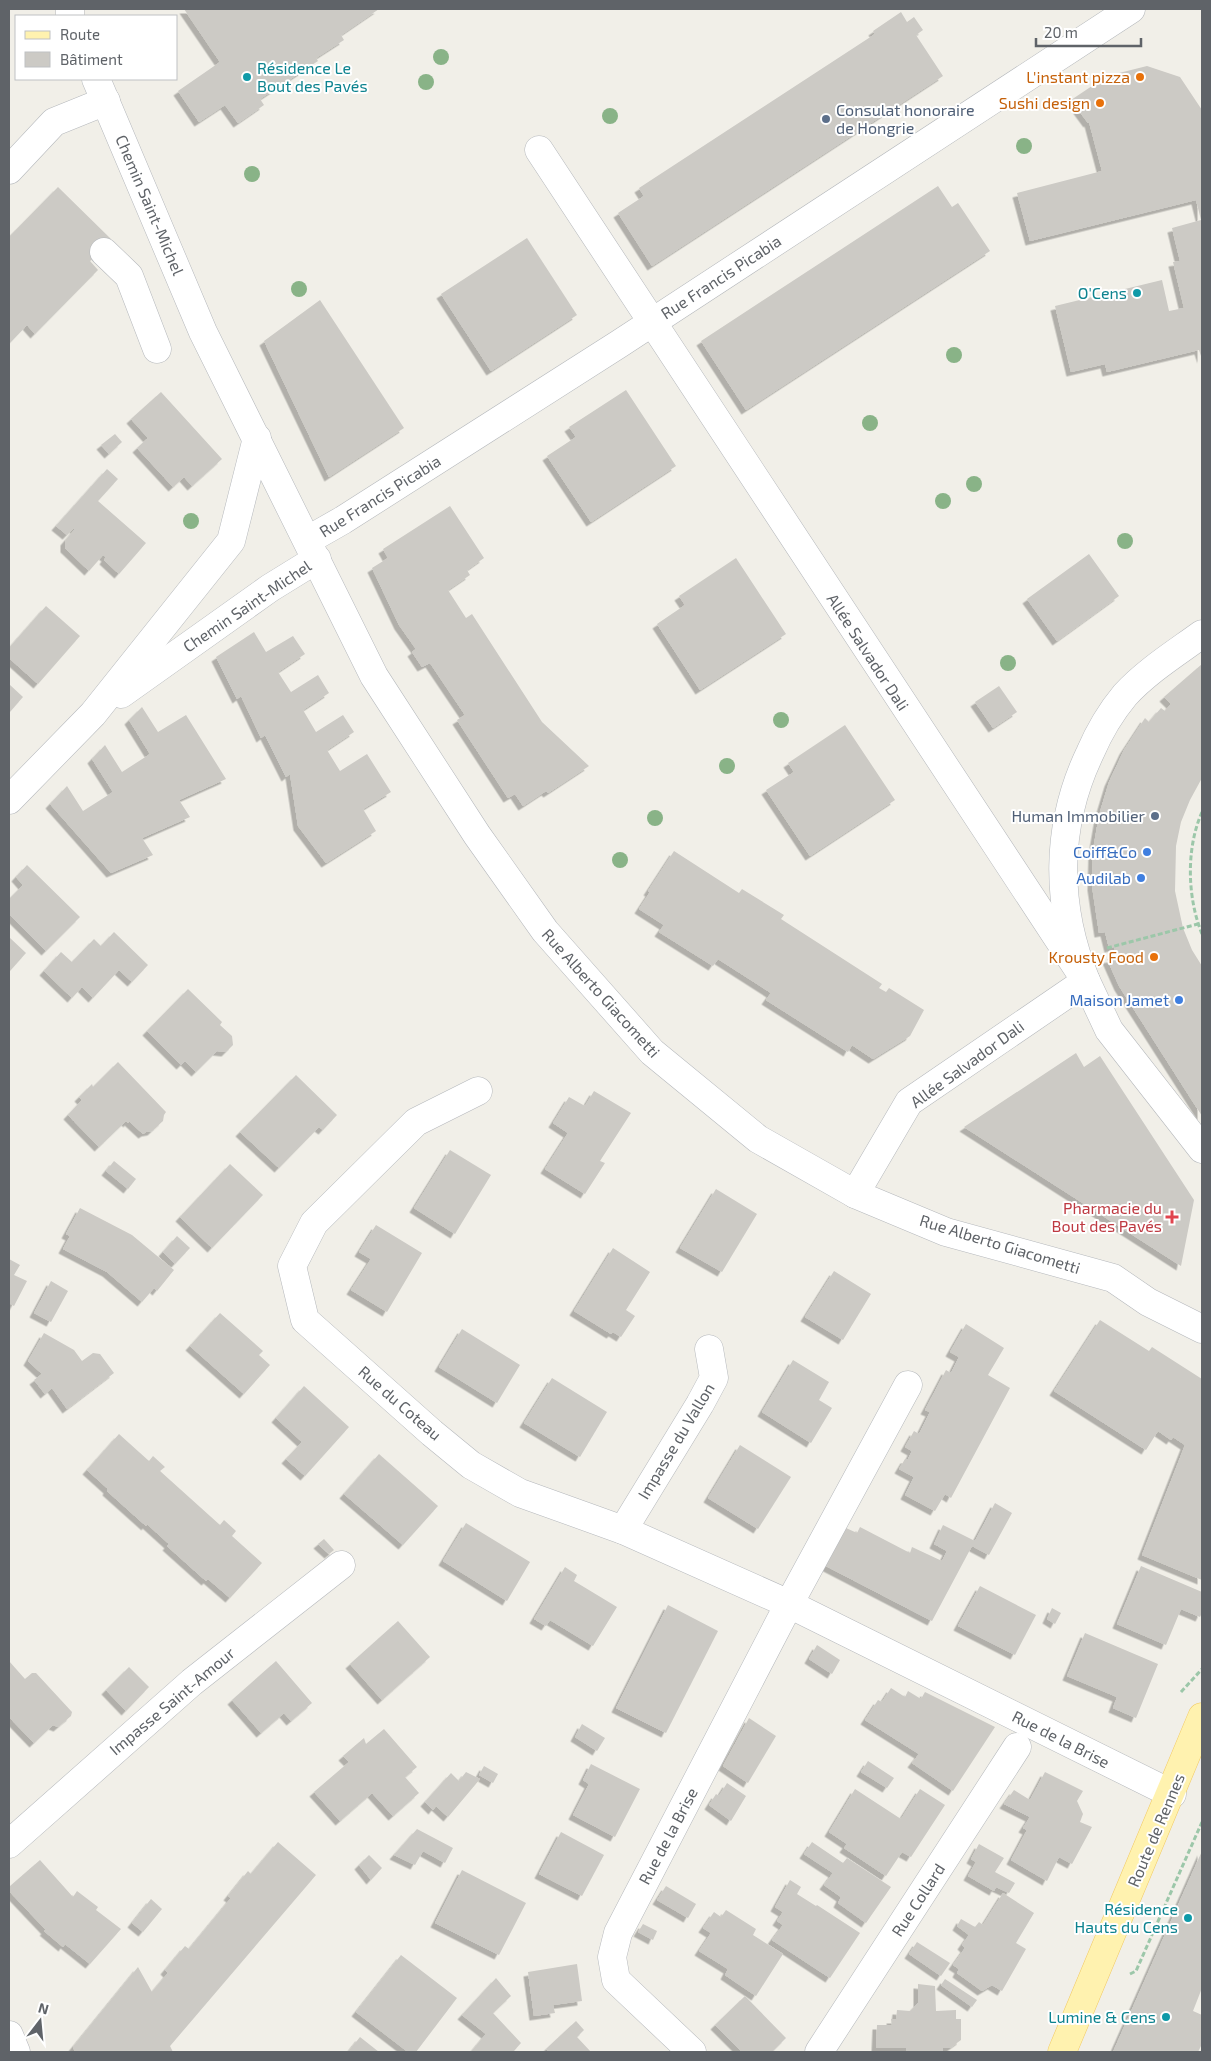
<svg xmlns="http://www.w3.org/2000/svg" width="1211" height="2061" viewBox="0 0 1211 2061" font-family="'Exo 2',sans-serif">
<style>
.building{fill:#cccac5;filter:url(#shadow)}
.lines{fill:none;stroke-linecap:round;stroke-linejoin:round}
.minor-casing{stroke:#b5b8bc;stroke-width:29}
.major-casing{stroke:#f2c960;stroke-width:29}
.path{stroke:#9cc7a9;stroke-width:3;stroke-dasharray:5 2.5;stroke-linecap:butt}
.minor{stroke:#fff;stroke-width:28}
.major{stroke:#fff2af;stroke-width:28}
.tree{fill:#89b387}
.culture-dot{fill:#0f9aa8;stroke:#fff;stroke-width:2}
.food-dot{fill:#e8710a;stroke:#fff;stroke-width:2}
.service-dot{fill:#5c6f8a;stroke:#fff;stroke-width:2}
.shop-dot{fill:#3f7fe0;stroke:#fff;stroke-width:2}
.health-dot{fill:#e0444e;stroke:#fff;stroke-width:2}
.labels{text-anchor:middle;stroke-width:4;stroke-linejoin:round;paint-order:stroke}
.culture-label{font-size:16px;fill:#0d838f;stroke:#fff;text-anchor:end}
.food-label{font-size:16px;fill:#c56008;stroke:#fff;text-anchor:end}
.service-label{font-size:16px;fill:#4e5e75;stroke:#fff;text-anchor:start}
.street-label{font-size:16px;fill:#5f6368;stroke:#fff}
.shop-label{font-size:16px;fill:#366cbe;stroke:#fff;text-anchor:end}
.health-label{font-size:16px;fill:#be3a42;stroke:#fff;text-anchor:end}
</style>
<defs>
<filter id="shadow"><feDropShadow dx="-4.5" dy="4.5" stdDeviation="0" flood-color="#0004"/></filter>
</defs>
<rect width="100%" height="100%" fill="#f1efe8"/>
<g class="building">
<path d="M184,9H379L341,35L344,40L316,58L318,61L260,99L264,105L238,123L225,105L199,122L178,91L220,62Z"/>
<path d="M901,12L907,22L914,17L923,30L916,35L943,76L652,266L618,213L644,196L639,188L875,34L873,31Z"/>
<path d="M1147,66L1180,77L1202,110V359L1199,350L1107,372L1105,364L1071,372L1055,306L1162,280L1169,311L1184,308L1173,262L1180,261L1172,228L1201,220L1196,200L1030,241L1017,193L1102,171L1089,122L1088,123L1071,100L1107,76Z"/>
<path d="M938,186L952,207L958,203L990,251L746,410L701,341Z"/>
<path d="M58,187L111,239L90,261L98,270L35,334L27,325L9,344V237Z"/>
<path d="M527,238L577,315L491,371L441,294Z"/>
<path d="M320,300L404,428L329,477L264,341Z"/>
<path d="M626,390L676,466L591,522L547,456L576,437L569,427Z"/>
<path d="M161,392L222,459L192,486L184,477L173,487L137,448L148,438L131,419Z"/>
<path d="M115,434L122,442L109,454L101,445Z"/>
<path d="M107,469L118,479L98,501L146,543L119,574L104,560L106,557L103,555L89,571L65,548V541L75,529L74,528L67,535L56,526Z"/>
<path d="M450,506L484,558L467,570L470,575L448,590L466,618L472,614L542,722L589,766L548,793L546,791L523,806L515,794L508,798L457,720L465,715L430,663L422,667L412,652L416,649L399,625L372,568L388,558L383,549Z"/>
<path d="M1089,554L1119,596L1057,641L1027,599Z"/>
<path d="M736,558L786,634L700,690L657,624L685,605L679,596Z"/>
<path d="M46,606L80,636L38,684L9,658V648Z"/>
<path d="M254,632L266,652L293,636L305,654L278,672L291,692L318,675L329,693L303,710L316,732L343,715L354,732L327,750L340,771L367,754L391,792L363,809L376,831L326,863L298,826L290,774L286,777L265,735L261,738L241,696L237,699L216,657Z"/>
<path d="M1202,664V778L1190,800L1181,822L1176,846L1175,891L1183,928L1192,950L1202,966V1116L1119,986L1107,959L1117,957L1114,947L1109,948L1105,932L1099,933L1092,886L1093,850L1099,815L1109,782L1124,750L1145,718L1149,722L1161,708L1165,711L1171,704L1164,697Z"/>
<path d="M9,684L23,697L9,713Z"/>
<path d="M999,686L1017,712L993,728L975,702Z"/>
<path d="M142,707L158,732L186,715L226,779L179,800L190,817L142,838L153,855L111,873L50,804L67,786L83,811L113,792L92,759L105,745L122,772L150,754L129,720Z"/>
<path d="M845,725L895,800L810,856L766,790L794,772L788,763Z"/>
<path d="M674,851L739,893L742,889L784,915L781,919L882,984L879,988L886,992L889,988L924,1010L910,1036L873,1059L852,1045L848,1052L766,1000L771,993L718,959L713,966L659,932L664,925L639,909L650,892L648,891Z"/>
<path d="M27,865L80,917L46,951L9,914V899L23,885L16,877Z"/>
<path d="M114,932L148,965L132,982L119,970L93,998L82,987L72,998L44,971L61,952L72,962L94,939L101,946Z"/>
<path d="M9,937L26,953L9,972Z"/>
<path d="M188,989L222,1022L220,1025L232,1036L233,1045L226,1052L217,1051L196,1072L185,1061L181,1065L147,1031Z"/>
<path d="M1076,1053L1084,1067L1100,1056L1194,1200L1181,1266L964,1127Z"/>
<path d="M118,1062L166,1112L164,1115L163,1121L152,1131L146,1132L143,1134L129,1121L128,1123L126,1121L99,1147L68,1115L82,1100L79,1097L92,1084L93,1087Z"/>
<path d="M296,1075L337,1115L323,1130L319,1127L279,1168L240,1132Z"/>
<path d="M594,1091L631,1113L600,1161L605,1163L585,1194L545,1169L568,1133L553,1123L569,1097L585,1106Z"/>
<path d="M450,1150L491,1175L455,1234L414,1208Z"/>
<path d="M114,1161L136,1179L128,1189L106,1171Z"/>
<path d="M230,1164L263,1195L212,1248L180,1217Z"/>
<path d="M716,1189L757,1214L722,1272L680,1248Z"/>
<path d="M80,1208L132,1235L174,1270L157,1291L154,1288L142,1302L107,1272L63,1249L70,1236L66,1234Z"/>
<path d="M376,1225L422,1253L387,1312L351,1290L371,1259L359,1252Z"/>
<path d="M177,1236L190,1248L175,1264L163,1252Z"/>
<path d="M613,1248L650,1272L626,1310L635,1316L621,1337L613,1332L611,1334L574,1311Z"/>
<path d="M9,1259L20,1265L14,1275L27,1281L14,1306L9,1303Z"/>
<path d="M834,1271L871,1294L843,1340L805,1317Z"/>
<path d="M51,1281L68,1291L51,1322L34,1313Z"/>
<path d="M220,1313L263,1351L259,1355L270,1365L244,1394L190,1346Z"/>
<path d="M1100,1320L1149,1351L1152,1347L1202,1379V1580L1142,1555L1185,1445L1173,1437L1171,1440L1158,1431L1146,1450L1054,1391Z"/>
<path d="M966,1324L1004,1348L988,1375L1010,1388L951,1498L945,1494L935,1511L905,1495L914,1477L899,1469L905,1459H908L912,1451L905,1447L914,1431L919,1434L930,1412L925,1410L946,1370L951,1373L959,1357L950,1352Z"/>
<path d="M462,1329L520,1365L497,1403L439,1367Z"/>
<path d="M44,1333L74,1350L82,1361L93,1353L100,1354L114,1373L67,1409L52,1388L45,1394L34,1380L42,1374L28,1361Z"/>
<path d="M793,1360L829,1382L819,1400L832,1408L811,1443L762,1412Z"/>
<path d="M552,1378L607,1412L580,1457L524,1423Z"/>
<path d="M304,1386L349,1427L305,1476L286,1459L302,1442L276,1418Z"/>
<path d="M119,1434L149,1461L153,1456L165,1467L160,1471L220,1525L224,1520L236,1531L232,1536L262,1563L230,1598L208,1579L206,1581L167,1546L169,1544L147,1524L146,1526L107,1491L108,1489L87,1470Z"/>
<path d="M740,1445L791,1477L758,1529L708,1498Z"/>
<path d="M379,1454L438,1506L403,1545L344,1494Z"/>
<path d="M995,1503L1012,1513L989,1555L972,1546L932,1621L822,1564L837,1534L846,1528L857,1533L860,1527L910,1553L912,1547L942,1561L947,1551L934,1544L943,1525L975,1541Z"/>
<path d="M466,1523L530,1562L507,1601L443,1561Z"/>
<path d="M324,1539L334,1550L329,1554L318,1544Z"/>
<path d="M1141,1566L1202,1592V1613L1200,1617L1181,1609L1166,1645L1117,1624Z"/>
<path d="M565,1567L577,1575L574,1581L617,1607L593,1646L550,1620L546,1626L534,1619Z"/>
<path d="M980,1586L1036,1615L1015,1655L958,1626Z"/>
<path d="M668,1605L718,1631L666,1733L616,1708Z"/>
<path d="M1052,1608L1061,1613L1055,1624L1047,1619Z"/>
<path d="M398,1621L430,1657L382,1700L350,1664Z"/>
<path d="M1085,1633L1158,1664L1136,1718L1113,1708L1117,1697L1067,1676Z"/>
<path d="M817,1645L840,1660L832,1674L809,1659Z"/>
<path d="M9,1661L25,1679L32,1673H36L72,1712L71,1716L58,1727L53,1725L34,1743L9,1717Z"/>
<path d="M276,1661L312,1703L291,1721L284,1713L261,1733L232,1700Z"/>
<path d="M129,1667L149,1687L126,1711L106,1690Z"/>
<path d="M891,1688L905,1697L908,1691L921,1699L925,1692L995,1727L953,1791L912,1763L919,1754L865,1720L878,1700L882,1702Z"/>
<path d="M749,1718L776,1736L748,1783L723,1766Z"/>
<path d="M582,1724L605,1738L597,1751L575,1737Z"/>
<path d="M384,1729L417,1767L405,1777L419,1793L393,1816L372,1793L340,1821L314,1792L349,1762L343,1756L364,1738L366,1744Z"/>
<path d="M868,1761L894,1778L887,1788L861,1772Z"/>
<path d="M591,1764L640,1789L615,1837L573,1815L589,1784L583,1780Z"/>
<path d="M484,1766L498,1774L493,1783L479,1775Z"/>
<path d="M466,1772L480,1779L448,1817L436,1806L433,1810L425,1802L451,1773L459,1781Z"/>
<path d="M1045,1772L1083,1791L1077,1801L1083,1814L1080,1822L1092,1827L1072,1864L1059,1857L1047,1881L1011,1860L1027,1830L1023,1828L1030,1817L1004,1804L1014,1790L1030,1800Z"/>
<path d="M727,1783L746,1796L731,1821L709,1805L716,1794L719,1796Z"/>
<path d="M855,1789L901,1819L920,1789L945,1805L911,1857L902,1852L886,1876L844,1848L847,1844L829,1832Z"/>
<path d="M417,1829L453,1848L445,1863L423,1851L415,1865L394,1855Z"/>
<path d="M561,1832L604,1855L582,1896L539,1874Z"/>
<path d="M278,1842L316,1875L170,2046L173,2052H75L73,2047L138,1967L152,1992L168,1973L165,1970L185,1946L189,1949L231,1898L228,1896L248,1871L251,1874Z"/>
<path d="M812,1842L843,1863L847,1858L891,1887L866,1923L838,1903L841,1897L824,1885L833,1873L804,1854Z"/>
<path d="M979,1844L1004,1858L995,1872L1015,1883L1009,1893L996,1887L994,1891L968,1876L976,1862L971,1859Z"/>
<path d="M1202,1851V1988L1193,2011L1202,2015V2044L1198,2052H1113Z"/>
<path d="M369,1855L382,1868L371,1880L359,1865Z"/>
<path d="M40,1860L73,1897L77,1891L98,1907L96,1910L121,1929L90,1964L65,1944L63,1947L44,1931L46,1930L9,1891V1887Z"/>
<path d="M462,1870L526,1903L499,1955L435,1923Z"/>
<path d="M790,1880L801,1887L797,1894L816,1906L817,1905L860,1933L830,1978L772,1940L783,1925L777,1921L783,1912L775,1907Z"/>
<path d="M666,1886L696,1904L688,1918L657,1900Z"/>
<path d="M1003,1893L1034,1913L1016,1943L1026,1949L1002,1991L992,1985L982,1991L957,1973L959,1969L953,1965L965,1948L962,1945L969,1935L957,1926L961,1919L975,1927L979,1922L983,1925Z"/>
<path d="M151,1899L162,1909L143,1932L132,1923Z"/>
<path d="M726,1910L756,1929L753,1935L783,1954L756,1996L725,1975L728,1969L699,1951L711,1933L703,1928L714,1912L721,1917Z"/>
<path d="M643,1924L657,1931L653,1940L638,1932Z"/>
<path d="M917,1942L950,1963L941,1976L909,1954Z"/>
<path d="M401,1955L457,1998L416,2052H408L356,2012Z"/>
<path d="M577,1964L582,2001L553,2005L555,2013L534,2016L528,1972Z"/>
<path d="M496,1978L511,1996L493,2013L521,2043L513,2052H471L486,2034L462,2015Z"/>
<path d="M945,1979L977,2000L972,2007L941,1985Z"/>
<path d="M918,1984L935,1986L936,2011L956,2010V2019H961V2040L950,2048H943V2052H906V2048H876L877,2025H892L891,2019H896L897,2010L910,2011L918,2003Z"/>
<path d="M745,1996L786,2038L772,2052H742L715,2025Z"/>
<path d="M576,2021L584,2030L577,2037L591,2052H549L546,2049Z"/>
<path d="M360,2037L379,2052H348Z"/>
</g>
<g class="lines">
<defs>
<g id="minor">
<path d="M70,9V16"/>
<path d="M96,79L203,332L374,676L477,835L545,931L652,1052L758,1139L855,1194L946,1232L1113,1278L1148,1302L1202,1329"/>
<path d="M539,150L1086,981L1109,1030L1202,1149"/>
<path d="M9,170L54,122L106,101"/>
<path d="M104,252L129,276L157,349"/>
<path d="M308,540L343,520L619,344L1131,9"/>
<path d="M121,694L270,588L317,559"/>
<path d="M9,800L93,714L231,541L257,438"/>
<path d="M478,1091L416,1122L314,1223L292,1266L305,1320L432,1433L471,1465L520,1493L623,1530L789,1604L908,1385"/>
<path d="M855,1194L909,1102L1086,981C1055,906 1055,826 1090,753C1099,732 1110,713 1125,695C1147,671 1176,653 1202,634"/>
<path d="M623,1530L700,1404L714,1378L709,1349"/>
<path d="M9,1844L192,1682L341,1565"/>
<path d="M9,2035L16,2052"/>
<path d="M692,2052L616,1980L612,1957L618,1933L789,1604L1172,1794"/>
<path d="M819,2052L1017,1747"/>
</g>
<path id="major" d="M1062,2052L1202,1717"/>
</defs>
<use href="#minor" class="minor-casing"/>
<use href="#major" class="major-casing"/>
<g class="path">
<path d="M1202,812C1186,848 1187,897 1202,934"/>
<path d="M1107,948L1198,924"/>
<path d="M1181,1692L1202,1669"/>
<path d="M1130,1974L1136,1971L1202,1822"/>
</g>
<use href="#minor" class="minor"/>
<use href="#major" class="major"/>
</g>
<g class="tree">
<circle cx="441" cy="57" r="8"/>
<circle cx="426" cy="82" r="8"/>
<circle cx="610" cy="116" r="8"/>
<circle cx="1024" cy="146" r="8"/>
<circle cx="252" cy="174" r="8"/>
<circle cx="299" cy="289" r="8"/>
<circle cx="954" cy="355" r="8"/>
<circle cx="870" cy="423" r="8"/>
<circle cx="974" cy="484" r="8"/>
<circle cx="943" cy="501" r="8"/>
<circle cx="191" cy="521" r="8"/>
<circle cx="1125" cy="541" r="8"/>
<circle cx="1008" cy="663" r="8"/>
<circle cx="781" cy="720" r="8"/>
<circle cx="727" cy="766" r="8"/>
<circle cx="655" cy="818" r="8"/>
<circle cx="620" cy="860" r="8"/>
</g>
<g class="culture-dot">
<circle cx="247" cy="77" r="5"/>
<circle cx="1137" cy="293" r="5"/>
<circle cx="1188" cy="1918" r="5"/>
<circle cx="1166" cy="2017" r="5"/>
</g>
<g class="food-dot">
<circle cx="1140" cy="77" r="5"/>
<circle cx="1100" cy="103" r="5"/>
<circle cx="1154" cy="957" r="5"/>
</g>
<g class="service-dot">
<circle cx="826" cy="119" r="5"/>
<circle cx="1155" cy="816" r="5"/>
</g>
<g class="shop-dot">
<circle cx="1147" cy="852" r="5"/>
<circle cx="1141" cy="878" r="5"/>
<circle cx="1179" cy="1000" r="5"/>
</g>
<path class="health-dot" d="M1169.5 1209.5h5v5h5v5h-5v5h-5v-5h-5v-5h5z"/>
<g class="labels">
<g class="culture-label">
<text x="257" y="74" text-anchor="start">Résidence Le<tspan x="257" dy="18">Bout des Pavés</tspan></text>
<text x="1127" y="299">O'Cens</text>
<text x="1178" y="1915">Résidence<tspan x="1178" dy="18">Hauts du Cens</tspan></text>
<text x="1156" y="2023">Lumine &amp; Cens</text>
</g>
<g class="food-label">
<text x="1130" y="83">L'instant pizza</text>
<text x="1090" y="109">Sushi design</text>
<text x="1144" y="963">Krousty Food</text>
</g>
<g class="service-label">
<text x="836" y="116">Consulat honoraire<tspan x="836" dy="18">de Hongrie</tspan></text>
<text x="1145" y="822" text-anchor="end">Human Immobilier</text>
</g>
<g class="street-label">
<text transform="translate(150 205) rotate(67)" y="6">Chemin Saint-Michel</text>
<text transform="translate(721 277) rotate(-33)" y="6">Rue Francis Picabia</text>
<text transform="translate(380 496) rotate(-32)" y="6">Rue Francis Picabia</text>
<text transform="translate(247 606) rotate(-34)" y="6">Chemin Saint-Michel</text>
<text transform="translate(868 652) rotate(57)" y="6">Allée Salvador Dali</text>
<text transform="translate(601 993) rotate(48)" y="6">Rue Alberto Giacometti</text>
<text transform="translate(967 1064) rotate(-36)" y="6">Allée Salvador Dali</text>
<text transform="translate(1000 1244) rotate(17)" y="6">Rue Alberto Giacometti</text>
<text transform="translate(400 1403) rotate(41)" y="6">Rue du Coteau</text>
<text transform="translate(676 1441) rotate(-59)" y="6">Impasse du Vallon</text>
<text transform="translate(172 1701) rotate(-40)" y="6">Impasse Saint-Amour</text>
<text transform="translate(1061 1739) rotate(27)" y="6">Rue de la Brise</text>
<text transform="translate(1156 1830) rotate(-67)" y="6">Route de Rennes</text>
<text transform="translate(668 1836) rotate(-62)" y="6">Rue de la Brise</text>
<text transform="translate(918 1900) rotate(-57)" y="6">Rue Collard</text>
</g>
<g class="shop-label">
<text x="1137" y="858">Coiff&amp;Co</text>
<text x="1131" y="884">Audilab</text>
<text x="1169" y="1006">Maison Jamet</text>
</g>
<g class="health-label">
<text x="1162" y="1214">Pharmacie du<tspan x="1162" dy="18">Bout des Pavés</tspan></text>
</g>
</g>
<rect width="1211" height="2061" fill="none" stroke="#5f6368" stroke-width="20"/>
<rect x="15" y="15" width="162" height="65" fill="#ffffff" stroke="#bfc1c3"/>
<rect x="25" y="31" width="25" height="8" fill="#fff2af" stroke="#bfc1c3"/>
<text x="60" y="40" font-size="15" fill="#5f6368">Route</text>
<rect x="25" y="52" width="25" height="15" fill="#cccac5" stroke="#bfc1c3"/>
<text x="60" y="65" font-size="15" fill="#5f6368">Bâtiment</text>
<g transform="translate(40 2021) rotate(16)" stroke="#ffffff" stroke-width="4" paint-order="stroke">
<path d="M0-4L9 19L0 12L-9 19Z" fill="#5f6368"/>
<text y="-8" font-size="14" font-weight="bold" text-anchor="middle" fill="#5f6368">N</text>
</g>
<path d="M1036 38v8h105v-8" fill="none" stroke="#5f6368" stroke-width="2.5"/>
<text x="1044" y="38" font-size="15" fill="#5f6368" stroke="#ffffff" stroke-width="4" paint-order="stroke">20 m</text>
</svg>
